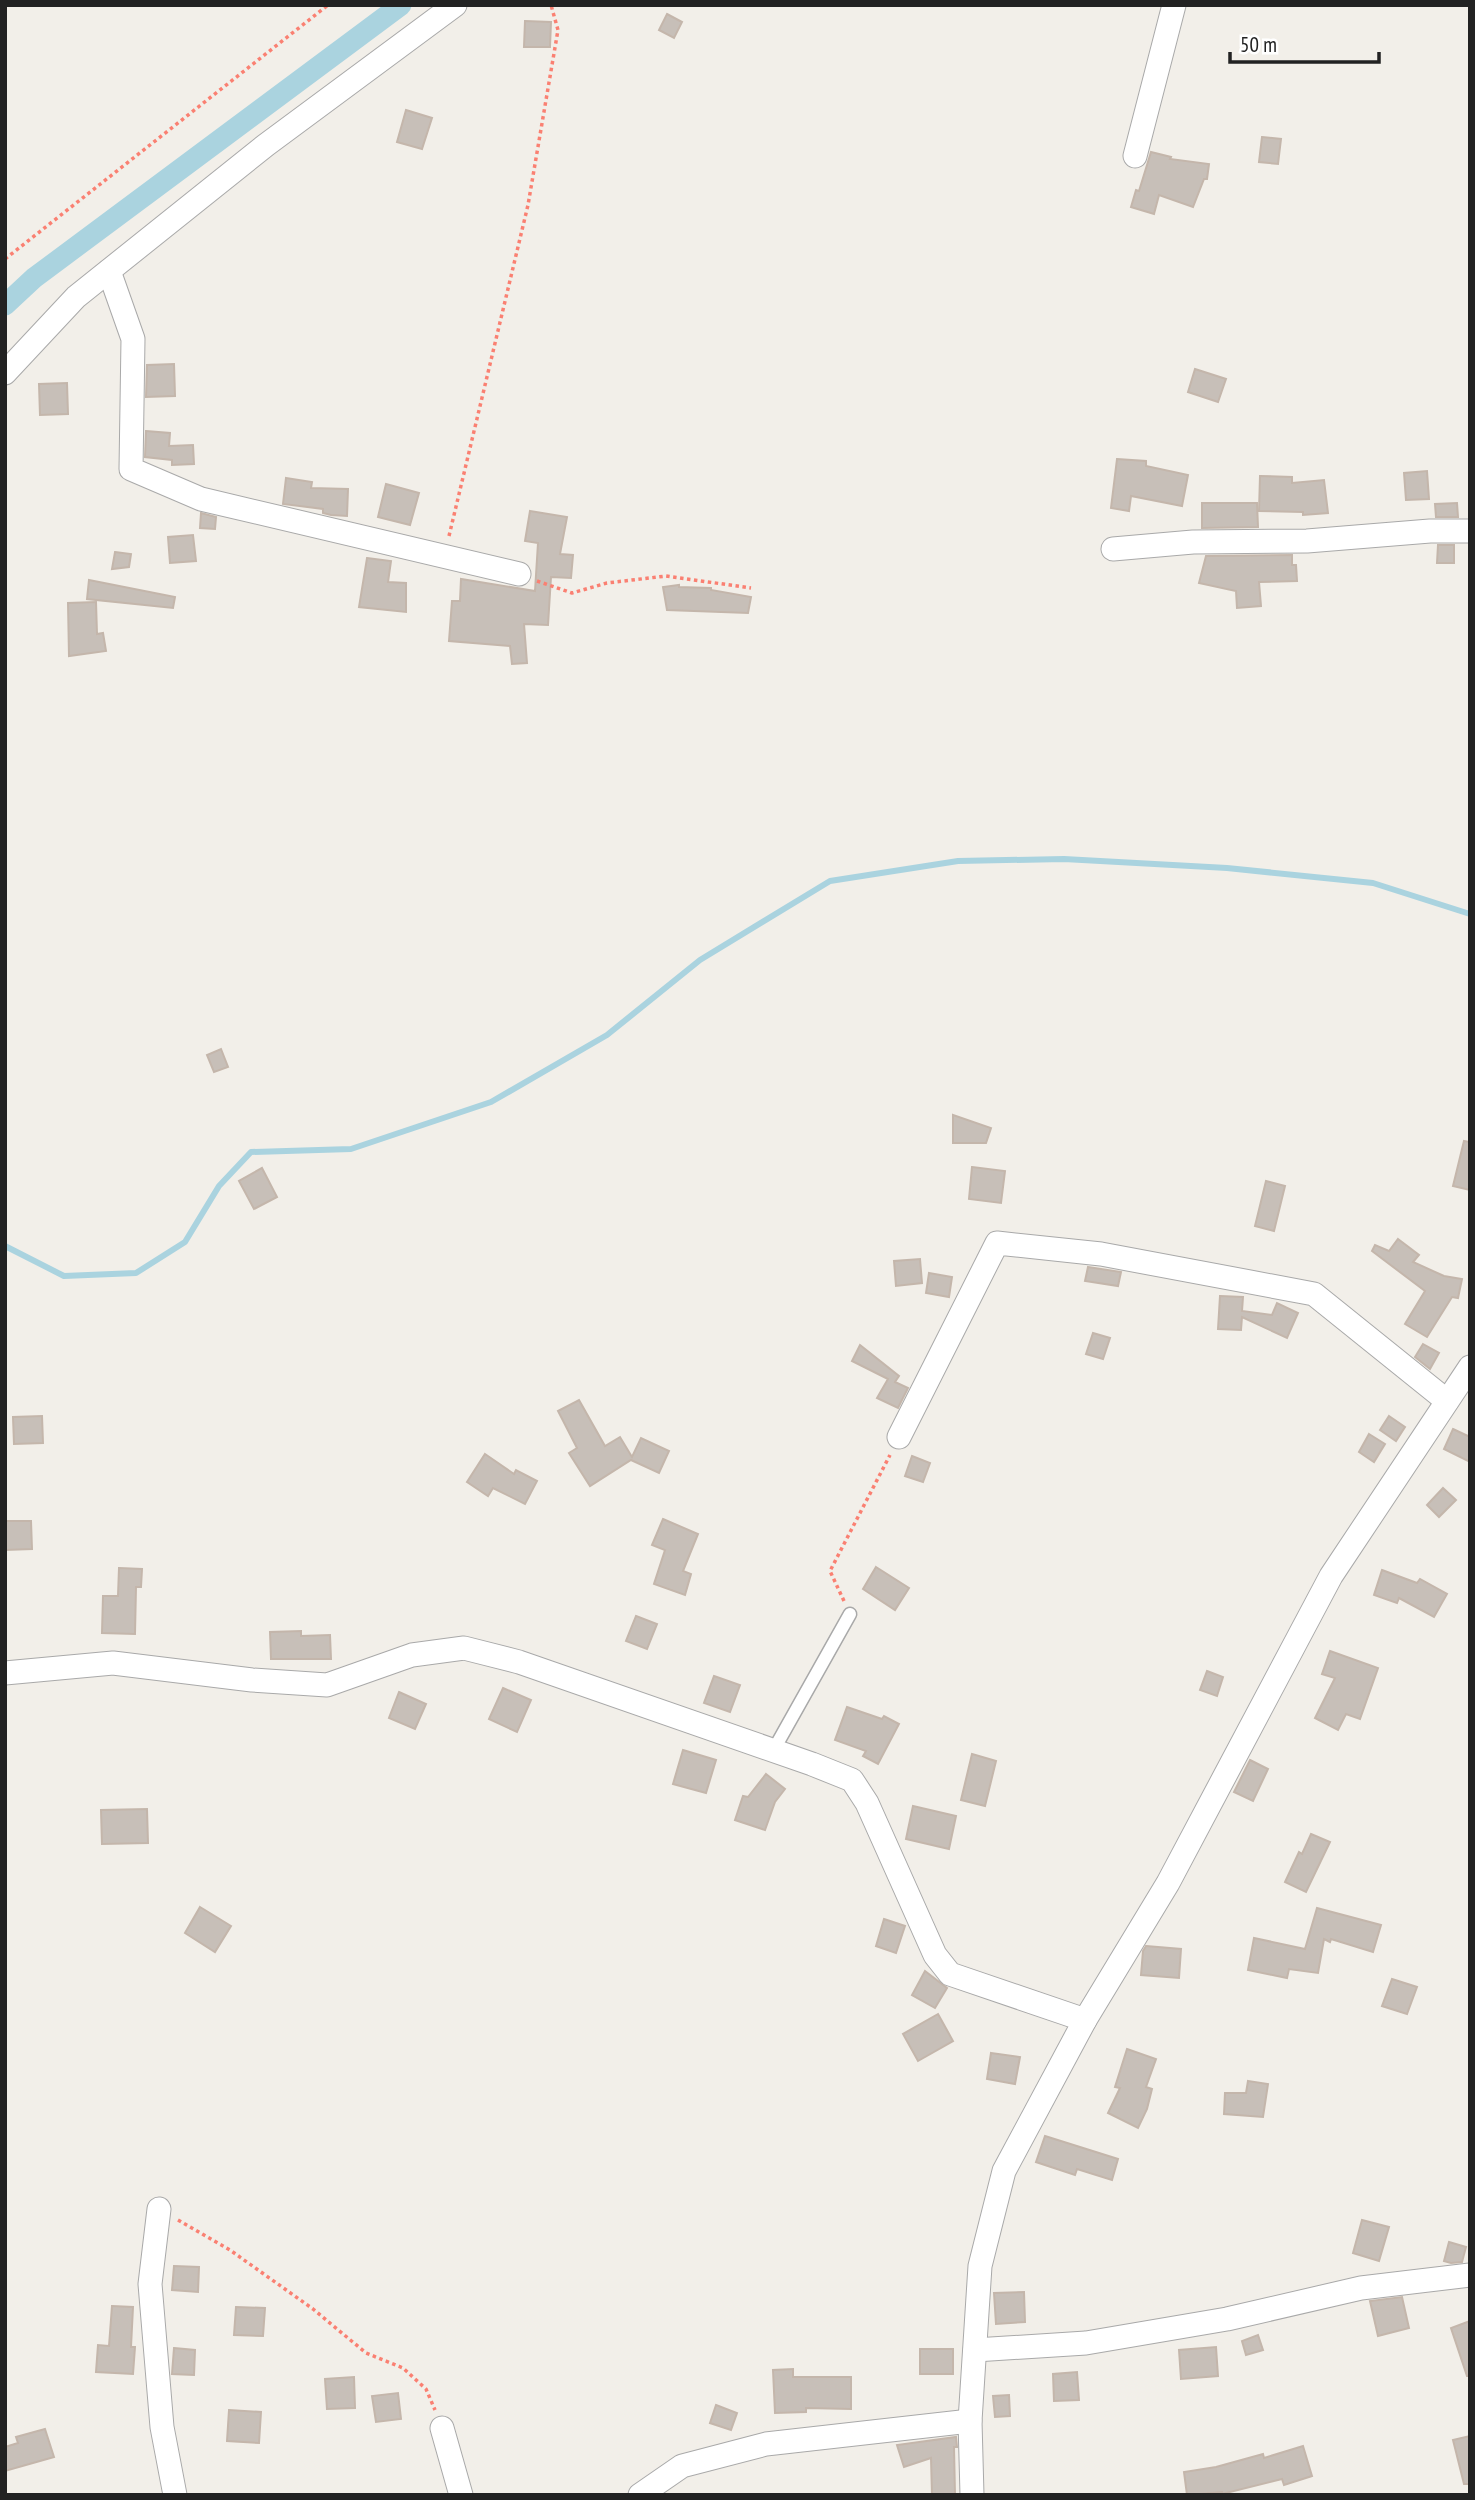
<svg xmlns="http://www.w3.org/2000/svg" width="1475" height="2500" viewBox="0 0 1475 2500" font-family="'PT Sans Narrow',sans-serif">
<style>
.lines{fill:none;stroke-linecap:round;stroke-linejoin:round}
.stream{stroke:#aad3df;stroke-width:6}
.canal{stroke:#aad3df;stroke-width:21}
.building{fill:#c7bfb8;stroke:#c4b6ab;stroke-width:2}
.service-casing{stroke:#a9a9a9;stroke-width:15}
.minor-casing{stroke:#a9a9a9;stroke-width:25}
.path{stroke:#fa8072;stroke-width:3.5;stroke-dasharray:3.5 3.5;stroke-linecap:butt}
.service{stroke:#fff;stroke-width:12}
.minor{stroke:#fff;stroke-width:23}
</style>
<rect width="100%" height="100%" fill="#f2efe9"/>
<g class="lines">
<path class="stream" d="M5,1246L64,1276L136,1273L185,1242L219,1186L251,1152L351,1149L491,1102L607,1035L700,960L830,881L958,861L1064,859L1227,868L1373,883L1470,914"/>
<path class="canal" d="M5,305L34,278L401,5"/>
</g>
<g class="building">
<path d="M667,14L682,22L674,38L659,30Z"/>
<path d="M525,21L551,22L550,47H524Z"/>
<path d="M406,110L432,118L422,149L397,142Z"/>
<path d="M1262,137L1281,139L1278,164L1259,162Z"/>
<path d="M1151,152L1171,157L1170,159L1209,164L1207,179H1204L1193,207L1159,195L1154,214L1131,207L1136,190L1139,191Z"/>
<path d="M174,364L175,396L146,397L147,365Z"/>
<path d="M1195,369L1226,379L1218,402L1188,392Z"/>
<path d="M67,383L68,414L40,415L39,384Z"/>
<path d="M146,431L170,433L169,446L193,445L194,464L172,465V460L145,457Z"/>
<path d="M1117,459L1146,461V466L1188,475L1182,506L1131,496L1129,511L1111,508Z"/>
<path d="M1427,471L1429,499L1406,500L1404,473Z"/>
<path d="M1260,476L1292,477V483L1324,480L1328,513L1303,515V512L1259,511Z"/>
<path d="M286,478L312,482L311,488L348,489L347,516L331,515L323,513V509L283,504Z"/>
<path d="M386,484L419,493L410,525L378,517Z"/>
<path d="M1202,503H1257L1258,527L1202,528Z"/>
<path d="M1457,503L1458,517H1436L1435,504Z"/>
<path d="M530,511L567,517L560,554L573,555L571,578L551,577L548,625L524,624L527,663L512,664L510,646L449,641L452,601H460L461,579L535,591L538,543L525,541Z"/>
<path d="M201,513L216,517L215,529L200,528Z"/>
<path d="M193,535L196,561L170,563L168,537Z"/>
<path d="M1438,545H1454V563H1437Z"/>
<path d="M115,552L131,554L129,567L112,569Z"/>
<path d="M1292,555V565H1296L1297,581L1259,582L1261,606L1237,608L1236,591L1199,583L1206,556Z"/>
<path d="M367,558L391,561L388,582L406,583V612L359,607Z"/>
<path d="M89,580L175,597L173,608L87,599Z"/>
<path d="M679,585V587L711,588V590L751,597L748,613L667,610L663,587Z"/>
<path d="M96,602L97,634L103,633L106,651L69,656L68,603Z"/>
<path d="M221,1049L228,1067L214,1072L207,1055Z"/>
<path d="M953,1115L991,1128L986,1143H953Z"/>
<path d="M1464,1141L1470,1142V1190L1453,1186Z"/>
<path d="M972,1167L1005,1171L1001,1203L969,1199Z"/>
<path d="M262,1168L277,1197L254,1209L239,1181Z"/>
<path d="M1266,1181L1285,1186L1274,1231L1255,1226Z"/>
<path d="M1398,1239L1419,1255L1413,1262L1444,1276L1462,1279L1458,1298L1452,1297L1427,1337L1405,1324L1425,1291L1372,1251L1375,1245L1389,1251Z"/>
<path d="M920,1259L922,1283L896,1286L894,1261Z"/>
<path d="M1088,1267L1121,1272L1118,1286L1085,1281Z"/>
<path d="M929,1273L952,1277L949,1297L926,1293Z"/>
<path d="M1220,1296L1243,1297L1242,1311L1272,1315L1277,1303L1298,1313L1287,1338L1242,1317L1241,1330L1218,1329Z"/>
<path d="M1093,1333L1110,1338L1103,1359L1086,1354Z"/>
<path d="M1423,1344L1439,1353L1430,1369L1415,1357Z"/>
<path d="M860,1345L899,1376L895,1382L908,1388L898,1408L877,1398L888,1379L852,1361Z"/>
<path d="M579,1400L605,1446L620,1437L632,1457L641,1438L669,1451L659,1473L631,1460L590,1486L569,1453L577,1448L558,1411Z"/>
<path d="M42,1416L43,1443L14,1444L13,1417Z"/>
<path d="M1389,1416L1405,1427L1396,1441L1380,1430Z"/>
<path d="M1453,1429L1470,1437V1462L1444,1449Z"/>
<path d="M1369,1434L1385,1444L1374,1462L1359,1452Z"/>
<path d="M485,1454L514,1474L516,1470L537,1481L525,1504L493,1488L488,1496L467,1482Z"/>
<path d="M912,1456L930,1463L923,1482L905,1476Z"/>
<path d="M1443,1488L1456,1500L1439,1517L1427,1505Z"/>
<path d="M663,1519L698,1534L683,1571L691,1574L685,1595L654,1584L665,1550L652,1545Z"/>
<path d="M5,1521H31L32,1549L5,1550Z"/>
<path d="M876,1567L909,1588L895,1610L863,1589Z"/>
<path d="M119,1568L142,1569L141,1587H136L135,1634L102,1633L103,1596H118Z"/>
<path d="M1382,1570L1417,1583L1420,1579L1447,1594L1434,1617L1399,1598L1397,1603L1374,1595Z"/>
<path d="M636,1616L657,1624L647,1649L626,1641Z"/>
<path d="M301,1631V1636L330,1635L331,1659H271L270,1632Z"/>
<path d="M1330,1651L1378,1668L1360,1719L1346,1714L1338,1730L1315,1718L1335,1678L1322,1674Z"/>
<path d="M1207,1671L1223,1677L1217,1696L1200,1690Z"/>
<path d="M714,1676L740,1685L730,1712L704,1703Z"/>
<path d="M503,1688L531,1700L517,1732L489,1719Z"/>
<path d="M399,1692L426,1704L415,1729L389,1718Z"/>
<path d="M847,1707L882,1719L884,1716L899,1724L878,1764L863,1756L866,1751L835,1740Z"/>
<path d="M683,1750L716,1760L706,1793L673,1784Z"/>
<path d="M972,1754L996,1761L985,1806L961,1800Z"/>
<path d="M1250,1760L1268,1769L1253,1801L1234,1792Z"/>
<path d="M766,1774L785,1789L775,1802L765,1830L735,1820L743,1796L748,1797Z"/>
<path d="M913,1806L956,1816L949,1849L906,1839Z"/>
<path d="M147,1809L148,1843L102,1844L101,1810Z"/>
<path d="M1311,1834L1330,1842L1306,1892L1285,1882L1299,1852L1302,1854Z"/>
<path d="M200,1907L231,1926L215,1952L185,1933Z"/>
<path d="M1317,1908L1381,1925L1373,1952L1331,1939L1330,1942L1324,1939L1318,1973L1289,1969L1287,1978L1248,1970L1254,1938L1305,1949Z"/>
<path d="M884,1919L905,1926L896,1953L876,1946Z"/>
<path d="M1146,1946L1181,1949L1179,1978L1141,1975L1143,1951Z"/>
<path d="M925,1971L947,1988L935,2008L912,1995Z"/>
<path d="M1392,1979L1417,1987L1407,2014L1382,2006Z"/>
<path d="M938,2014L953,2041L918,2061L903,2034Z"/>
<path d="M1127,2049L1156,2059L1146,2087L1152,2089L1147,2109L1138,2128L1108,2113L1120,2088L1115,2087Z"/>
<path d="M991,2053L1020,2057L1015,2084L987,2079Z"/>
<path d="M1248,2081L1268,2084L1263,2117L1224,2114L1225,2093H1246Z"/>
<path d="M1045,2136L1118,2159L1112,2180L1077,2169L1075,2175L1036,2162Z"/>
<path d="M1362,2220L1389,2227L1379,2261L1353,2253Z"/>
<path d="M1449,2242L1466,2247L1462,2262L1451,2263L1444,2261Z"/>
<path d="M174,2266L199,2267L198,2292L172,2290Z"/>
<path d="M1024,2292L1025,2322L996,2324L994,2293Z"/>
<path d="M1402,2297L1409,2328L1378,2336L1370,2301Z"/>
<path d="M112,2306L133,2307L131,2347H135L133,2374L96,2372L98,2345L109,2346Z"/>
<path d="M236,2307L265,2308L263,2336L234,2335Z"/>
<path d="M1470,2321V2376H1467L1451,2328Z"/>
<path d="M1258,2335L1263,2350L1246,2355L1242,2341Z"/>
<path d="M1216,2347L1218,2376L1181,2379L1179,2350Z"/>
<path d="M174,2348L195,2350L194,2375L172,2374Z"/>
<rect x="920" y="2349" width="33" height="25"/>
<path d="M793,2369V2377H851V2409L806,2408V2412L775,2413L773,2370Z"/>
<path d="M1077,2372L1079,2400L1054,2401L1053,2374Z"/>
<path d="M354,2377L355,2408L327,2409L325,2379Z"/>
<path d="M398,2393L401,2419L376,2422L372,2396Z"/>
<path d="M1009,2395L1010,2416L995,2417L993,2396Z"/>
<path d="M716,2405L737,2413L731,2430L710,2423Z"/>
<path d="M229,2410L261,2412L259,2443L227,2441Z"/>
<path d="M45,2429L54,2457L5,2471V2447L18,2443L16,2437Z"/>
<path d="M1470,2436V2484H1464L1453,2440Z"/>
<path d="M956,2437L957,2447H954L955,2495H932L931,2458L904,2467L897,2445Z"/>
<path d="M1303,2446L1312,2476L1284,2485L1282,2479L1222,2494V2492L1187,2495L1184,2472L1216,2467L1263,2454L1264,2458Z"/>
</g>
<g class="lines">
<defs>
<path id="service" d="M773,1751L850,1614"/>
<g id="minor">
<path d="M1135,156L1174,5"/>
<path d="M109,271L133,339L131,469L201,499L519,574"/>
<path d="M5,373L76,297L266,145L455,5"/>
<path d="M1113,549L1193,542L1307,541L1430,531H1470"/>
<path d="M899,1437L997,1243L1101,1254L1314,1294L1447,1401"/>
<path d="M5,1673L113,1663L252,1680L327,1685L412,1655L464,1648L519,1662L812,1764L852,1780L867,1803L935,1955L950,1974L1085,2020"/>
<path d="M159,2209L150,2284L162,2427L175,2495"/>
<path d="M975,2350L1086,2343L1227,2319L1361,2288L1470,2275"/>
<path d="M442,2428L461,2495"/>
<path d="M640,2495L682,2466L766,2444L970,2421"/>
<path d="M972,2495L970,2421L980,2266L1004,2171L1085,2020L1168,1883L1331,1576L1470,1367"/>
</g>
</defs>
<use href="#service" class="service-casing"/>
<use href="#minor" class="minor-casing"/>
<g class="path">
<path d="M5,259L328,5"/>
<path d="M449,536L528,205L558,30L551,5"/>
<path d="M537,581L572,593L607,583L666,576L751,588"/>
<path d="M844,1601L830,1571L890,1455"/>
<path d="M178,2220L230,2250L313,2309L366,2353L403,2368L426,2389L435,2410"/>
</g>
<use href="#service" class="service"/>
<use href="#minor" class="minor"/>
</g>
<rect width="1475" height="2500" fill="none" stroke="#222222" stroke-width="14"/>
<path d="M1230 52v10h149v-10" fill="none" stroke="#222222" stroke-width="3.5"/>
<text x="1240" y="52" font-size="21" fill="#222222" stroke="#ffffff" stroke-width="5" paint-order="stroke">50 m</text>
</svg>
